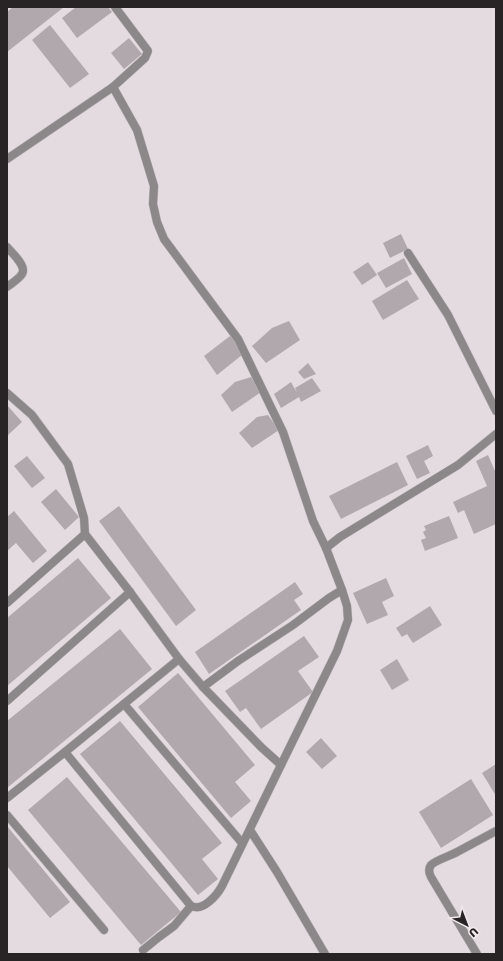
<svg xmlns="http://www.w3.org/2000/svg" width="503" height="961" viewBox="0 0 503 961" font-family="'Golos Text',sans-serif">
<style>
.building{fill:#b1a8ad}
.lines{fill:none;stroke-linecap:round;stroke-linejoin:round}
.minor-casing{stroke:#beb6bb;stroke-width:9}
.tertiary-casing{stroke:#beb6bb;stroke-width:9}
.minor{stroke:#8c888a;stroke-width:8}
.tertiary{stroke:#8c888a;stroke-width:8}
</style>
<rect width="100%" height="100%" fill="#e4dbe0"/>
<g class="building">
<path d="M13,7H64L7,52V12Z"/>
<path d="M76,7H108L112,12L77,38L62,18Z"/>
<path d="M50,25L89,74L70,88L32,40Z"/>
<path d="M129,38L142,54L124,69L111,53Z"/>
<path d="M401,234L408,249L390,258L383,243Z"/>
<path d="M404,258L412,274L386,288L377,273Z"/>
<path d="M368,262L377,275L362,285L353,272Z"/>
<path d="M407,280L419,299L383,320L372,301Z"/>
<path d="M289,321L300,340L266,363L252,346L272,328Z"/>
<path d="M230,336L237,343L242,355L217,375L204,356Z"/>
<path d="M308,363L316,374L304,379L298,372Z"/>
<path d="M251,377L261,392L232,412L221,395L235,382Z"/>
<path d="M312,378L321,391L301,402L299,397L281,408L274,394L291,382L297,393L295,388Z"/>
<path d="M7,405L22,422L8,435L7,434Z"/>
<path d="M268,415L279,430L252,448L239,433L257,417Z"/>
<path d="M428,445L433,456L424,461L430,473L417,479L406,456Z"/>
<path d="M488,455L495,471L496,470V524L474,534L464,510L458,513L453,502L487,486L476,461Z"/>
<path d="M27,456L45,478L32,488L14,466Z"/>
<path d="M397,462L408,485L341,519L329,496Z"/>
<path d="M56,489L79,517L65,530L41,502Z"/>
<path d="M119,506L196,610L176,626L99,521Z"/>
<path d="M14,511L47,551L33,563L16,543L7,551V517Z"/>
<path d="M449,516L458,538L425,551L421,540L426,538L423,532L426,530L424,526Z"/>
<path d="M78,558L111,598L7,686V618Z"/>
<path d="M386,578L394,596L382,602L388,615L367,624L353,593Z"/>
<path d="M295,582L303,594L294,600L301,610L209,674L195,652Z"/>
<path d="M430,606L442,625L413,643L407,634L402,637L396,628Z"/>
<path d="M120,629L152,669L7,788V721Z"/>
<path d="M304,636L319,657L298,671L313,692L261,729L246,708L240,712L225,691Z"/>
<path d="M397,659L409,680L392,690L380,670Z"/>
<path d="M178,673L255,765L235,782L251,801L231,818L138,707Z"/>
<path d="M120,721L222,843L202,859L218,879L198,895L80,754Z"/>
<path d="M321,738L337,756L322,769L306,752Z"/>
<path d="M496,764V796L482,773Z"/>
<path d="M67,777L181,912L141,945L28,810Z"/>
<path d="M471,779L493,815L441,848L419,812Z"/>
<path d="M7,826L70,902L50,918L7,866Z"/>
</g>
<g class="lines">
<defs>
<g id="minor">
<path d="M113,87L137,130L154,186L153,204L157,222L164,239L238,339L283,432L313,521L326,548"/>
<path d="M7,159L113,87L145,58L148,51L115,7"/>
<path d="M7,247C12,253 27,266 22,274C19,279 12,283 7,287"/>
<path d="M408,253L448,315L496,411"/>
<path d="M7,393L32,415L68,464L84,518L85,534L130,592L179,659"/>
<path d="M7,603L85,534"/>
<path d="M7,701L130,592"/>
<path d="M124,704L242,843"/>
<path d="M65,752L191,906C203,912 217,895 222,886L281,765L261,747L203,687"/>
<path d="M281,765L337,651L348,620L347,606L342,590"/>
<path d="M7,815L104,930"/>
<path d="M250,830L277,872L325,954"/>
<path d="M143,950L159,937L174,926L191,906"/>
<path d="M477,954L431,877C429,873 428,869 431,865C436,860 450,856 457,852C470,845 483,838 496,831"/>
</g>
<path id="tertiary" d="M7,798L65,752L179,659L203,687L238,661L293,625L329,598L342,590L326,548L340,537L458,465L496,434"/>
</defs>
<use href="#minor" class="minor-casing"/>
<use href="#tertiary" class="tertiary-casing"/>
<use href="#minor" class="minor"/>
<use href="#tertiary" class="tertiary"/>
</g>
<rect width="503" height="961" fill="none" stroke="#282426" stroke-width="16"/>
<g transform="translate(467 925) rotate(138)" stroke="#f2e9ed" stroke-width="3" paint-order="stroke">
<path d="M0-3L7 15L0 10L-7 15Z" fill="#282426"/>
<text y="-6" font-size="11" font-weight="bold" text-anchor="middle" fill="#282426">U</text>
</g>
</svg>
